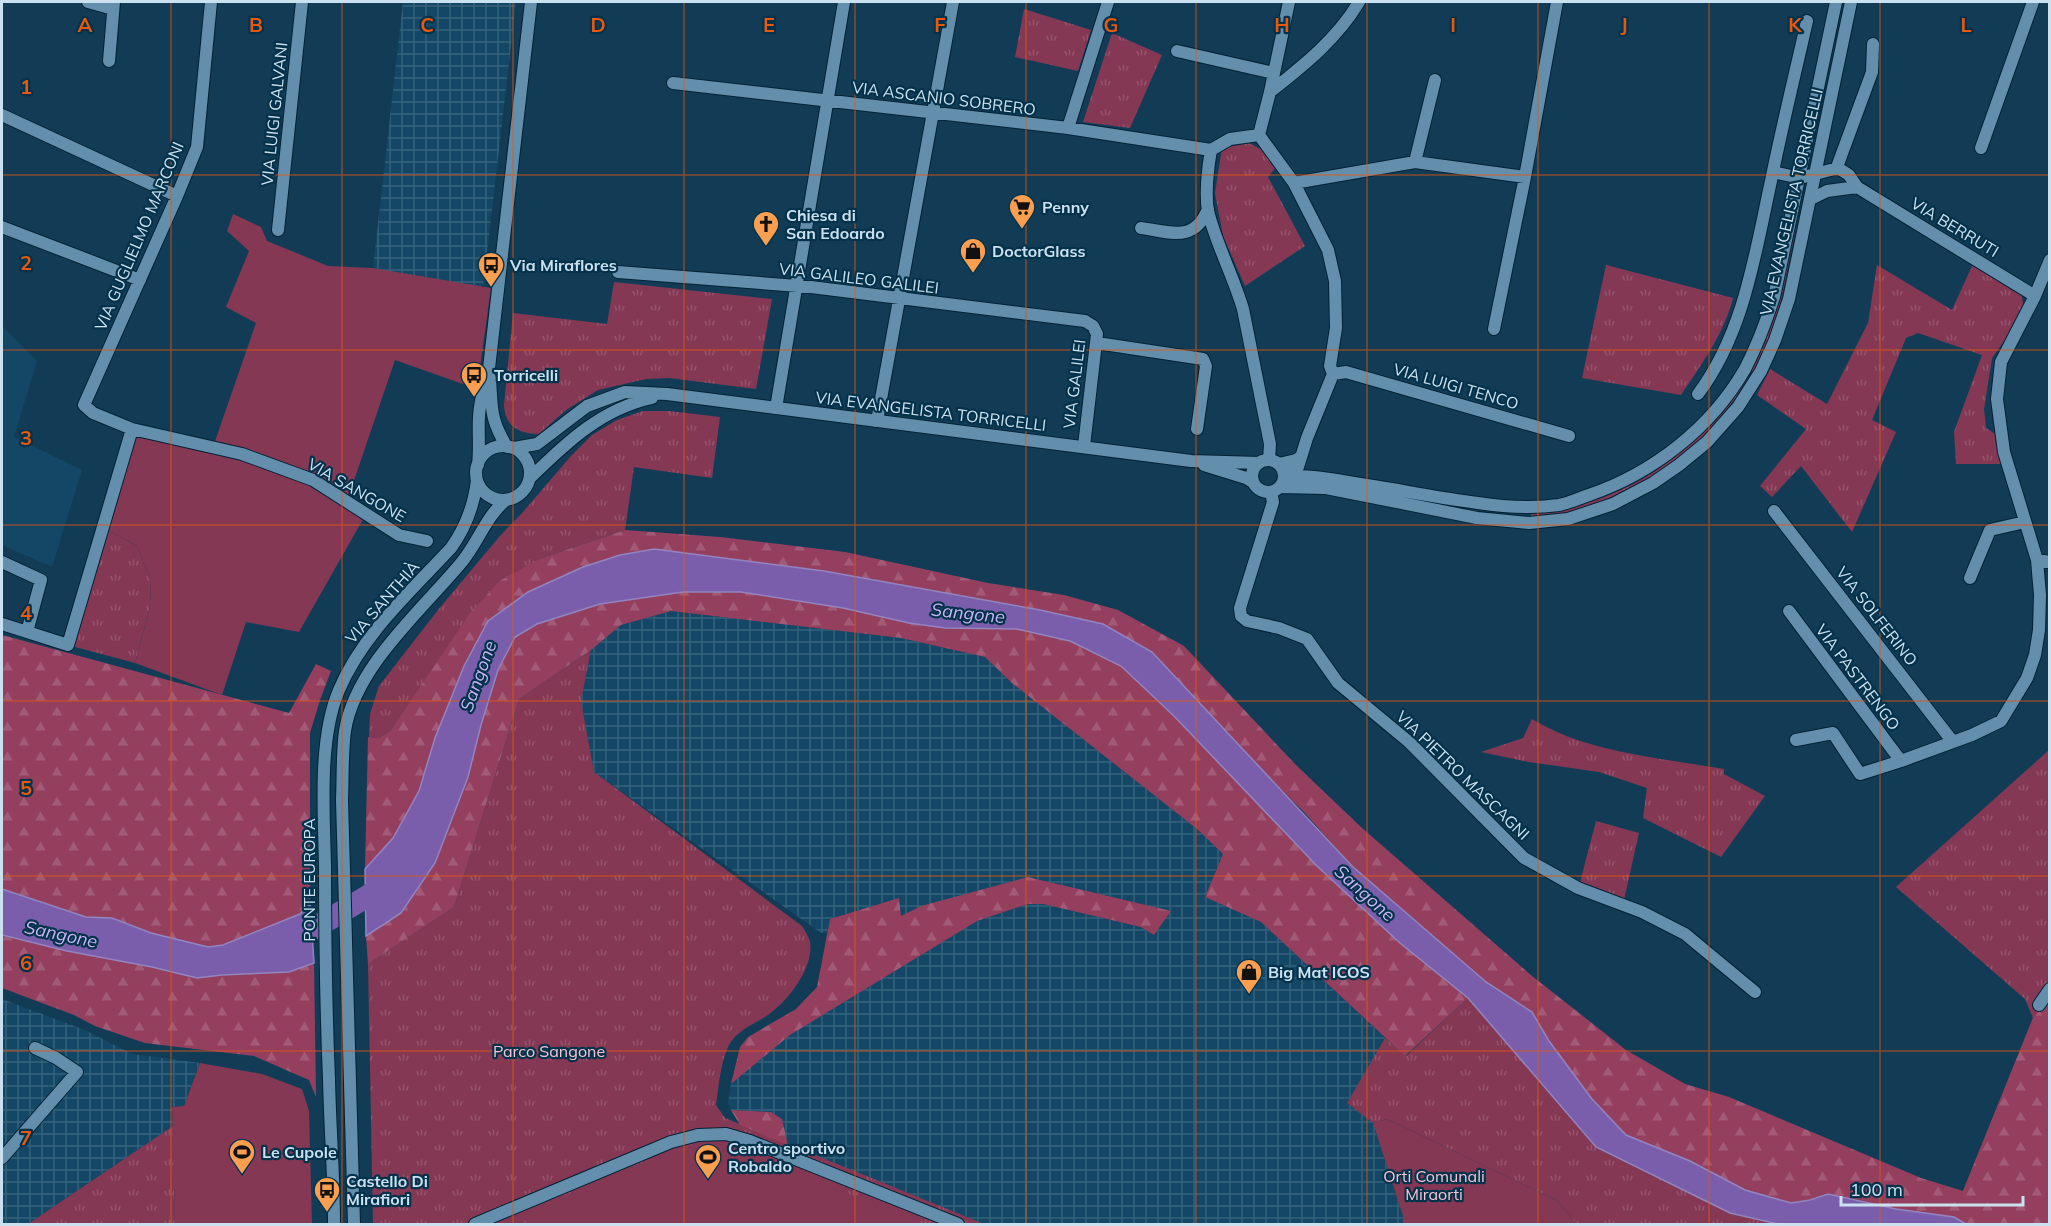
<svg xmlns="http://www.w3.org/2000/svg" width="2051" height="1226" viewBox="0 0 2051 1226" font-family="Mulish,sans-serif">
  <defs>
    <pattern id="industrial-grid" width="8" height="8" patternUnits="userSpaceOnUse" patternTransform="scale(1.5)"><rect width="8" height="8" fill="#134765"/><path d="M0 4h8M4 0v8" fill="none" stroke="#34617b"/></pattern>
    <pattern id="grass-tufts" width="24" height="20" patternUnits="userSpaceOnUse" patternTransform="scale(1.5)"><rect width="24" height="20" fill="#853854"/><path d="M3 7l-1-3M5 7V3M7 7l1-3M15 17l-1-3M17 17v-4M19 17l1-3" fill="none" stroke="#95546d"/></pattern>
    <pattern id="forest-firs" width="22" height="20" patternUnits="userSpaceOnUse" patternTransform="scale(1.5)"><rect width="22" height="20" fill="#953f5f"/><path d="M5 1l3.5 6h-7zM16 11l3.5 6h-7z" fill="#a25a76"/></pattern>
  </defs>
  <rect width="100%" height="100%" fill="#123c56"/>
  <path fill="#134765" d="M2 326 37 361 14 437 82 470 52 567 2 545Z"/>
  <path fill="url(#industrial-grid)" d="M403 2H516L481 305 373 268Z
    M671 611 901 638 985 657 1013 684 1197 829 1223 854 1205 897 1261 922 1385 1038 1348 1103 1373 1123 1403 1216V1224H984L788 1145 782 1119 771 1112 731 1110 728 1103 731 1084 790 1035 977 921 1028 904H1043L1141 927 1154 935 1170 911 1028 877 917 908 901 916 899 898 830 919 827 933H821L594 772 581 701 591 650 621 625Z
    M2 999 85 1030 132 1054 200 1063 184 1106 172 1107 173 1126 28 1224H7L2 1221Z"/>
  <path fill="url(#grass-tufts)" d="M1024 9 1091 30 1078 71 1015 57Z
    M1112 33 1162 55 1130 128 1083 122Z
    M1249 143 1264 151 1277 166 1268 177 1305 246 1245 286 1223 236 1215 193 1222 148Z
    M1793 226 1796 227 1779 311 1769 340 1753 372 1749 370Z
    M1606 265 1733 298C1724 334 1701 365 1681 395L1582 378Z
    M1877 265 1952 310 1972 266 2021 291 2024 309 2014 327 1992 358 1984 409 1986 428 1998 436 2002 464H1956L1954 432 1982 355 1918 333 1906 338 1872 420 1896 432 1852 532 1801 466 1772 497 1760 486 1806 429 1757 395 1770 369 1827 404 1868 323Z
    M614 282 772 299 756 389 669 378 646 379 598 390 566 410 539 434C520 434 505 427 504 405L513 313 607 324Z
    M1746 377 1748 378C1713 438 1654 489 1586 509 1568 514 1550 516 1531 518V514C1605 506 1663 476 1713 421 1725 408 1735 391 1746 377Z
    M643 411H669L720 417 712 478 634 467 625 530 542 558 439 661 391 730 379 738 369 737 370 714 379 686 438 610 499 537 523 512 571 456 592 435 617 420Z
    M102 527 137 546 150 579 151 603 135 663 68 645Z
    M591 650 581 701 594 772 802 926C805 931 809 937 810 942 814 968 788 1001 768 1015 756 1023 743 1028 734 1038 721 1051 719 1087 716 1105L725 1118 984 1224H373L368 964 454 907 519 699Z
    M1532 719C1587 753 1662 758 1724 769V774L1765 796 1721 857 1643 818 1647 788 1599 772 1529 762 1481 752 1523 738Z
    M2049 750V1224H1966L1963 1191 2033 1018 2025 999 1896 887Z
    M1596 821 1639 833 1624 900 1579 886Z
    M1468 998 1596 1147 1730 1213 1778 1224H1576L1558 1201 1387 1119 1373 1123 1347 1103 1385 1038 1406 1056Z
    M173 1126 175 1224H28Z"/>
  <path fill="url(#forest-firs)" d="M625 530 720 537 845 552 988 583 1064 595 1118 610 1184 646 1296 765 1362 828 1532 976 1626 1050 1685 1084 1729 1097 1921 1178 1963 1191 2033 1018 2049 1002V1224H1966L1954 1217 1896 1209 1828 1194 1810 1200 1791 1203 1745 1190 1689 1161 1626 1135 1592 1099 1549 1041 1532 1012 1486 982 1352 866 1303 811 1248 757 1103 624 1040 610 824 571 654 549 620 555 583 567 528 592 488 621 464 666 435 738 419 791 393 838 365 869 368 737 379 738 391 730 471 612 501 580 542 558Z
    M683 592H741L843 608 909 623 945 628 1017 629 1070 641 1121 666 1174 716 1314 863 1400 943 1468 998 1405 1056 1261 922 1205 897 1223 854 1197 829 1013 684 985 657 901 638 671 611 621 625 591 650 519 699 454 907 368 964 366 936 401 913 435 863 468 777 481 725 498 670 515 637 537 624 600 604Z
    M2 635 289 713 316 664 331 671 320 700 310 733V903L300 914 223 945 208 947 151 933 112 918 86 917 2 889Z
    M1028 877 1171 911 1154 935 1141 927 1043 904H1028L977 921 790 1035 731 1084 740 1047 748 1037 796 1009 817 987 830 919 899 898 901 916 921 906Z
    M2 935 67 951 152 967 197 978 222 975 289 972 314 963 316 1097 309 1080 254 1056 145 1043 95 1026 74 1015 2 988Z
    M731 1110 771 1112 782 1119 788 1145 740 1125Z"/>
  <path fill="#853854" d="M233 214 261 227 267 241 328 266 373 268 491 288 477 389 395 360 347 501 366 514 299 632 246 622 222 695 135 663 151 603 150 579 137 546 102 527 132 429 213 447 256 323 226 307 249 251 227 231Z
    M200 1063 262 1074 302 1089 309 1111 312 1224H175L172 1107 184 1106Z
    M1387 1119 1558 1201 1576 1224H1403V1216L1373 1123Z
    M699 1144 726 1145 924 1224H526L530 1210 673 1150Z"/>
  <path fill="#7a5eac" stroke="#9285c0" stroke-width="1.5" d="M654 549 824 571 1040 610 1103 624 1152 652 1352 866 1486 982 1532 1012 1549 1041 1592 1099 1626 1135 1690 1161 1745 1190 1791 1203 1810 1200 1828 1194 1896 1209 1954 1217 1966 1224H1778L1730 1213 1596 1147 1468 998 1400 943 1317 866 1174 716 1121 666 1070 641 1017 629 945 628 909 623 843 608 741 592H683L600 604 537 624 515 637 498 670 481 725 468 777 435 863 401 913 366 936 365 869 393 838 419 791 435 738 464 666 488 621 528 592 583 567 620 555Z
    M2 889 86 917 112 918 151 933 208 947 223 945 300 914 310 903 314 963 289 972 222 975 197 978 152 967 67 951 2 935Z"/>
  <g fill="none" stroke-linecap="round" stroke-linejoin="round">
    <path stroke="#7a5eac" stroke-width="22" d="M284 943 295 940 371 894 386 877"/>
    <g stroke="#022235" stroke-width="14">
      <path id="minor" d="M88 2 113 9
        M211 2 197 147 177 196 84 405 93 413 132 429 242 454 313 480 399 535 427 541
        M1177 51 1274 73
        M109 61 114 2
        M673 83 1068 128 1211 150
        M1270 92C1304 65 1337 39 1359 2
        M2 115 177 196
        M1068 128 1108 2
        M1259 135 1294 183 1328 250 1335 281 1336 328 1330 366 1333 374 1307 438 1298 467 1284 472
        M1981 148 2033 2
        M1211 150C1208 166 1205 194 1208 211 1216 244 1233 275 1243 309L1270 444 1269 460
        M1211 150 1230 139 1259 135 1270 92 1289 2
        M1415 162 1435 80
        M1837 167 1872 72 1873 44
        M1773 172 1800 178 1838 168 1849 175 1857 187 2035 296
        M1294 183 1415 162 1525 177
        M1811 199 1827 191 1857 187
        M2 227 140 280
        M1141 228C1171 232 1194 243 1208 209
        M278 230 302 2
        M618 272 811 287 1085 321 1093 326 1097 334 1084 446
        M1494 329 1525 177 1557 2
        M1097 343 1203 359 1206 366 1197 429
        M1333 374 1346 372 1569 436
        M1698 394C1744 333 1755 254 1771 181 1782 127 1795 74 1807 21
        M776 408 844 2
        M877 421 953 2
        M1279 464 1296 460 1301 457
        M1271 492 1273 502 1240 608 1241 616 1247 621 1279 628 1307 639 1338 683 1409 742 1524 858 1578 888 1642 912 1685 934 1755 992
        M1774 511 1953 742
        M2037 560 2050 562
        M2 562 41 580 27 632
        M1970 578 1990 530 2025 522
        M1789 611 1901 761
        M2 624 68 645 132 429
        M1796 740 1833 733 1860 774 1901 761 1972 735 2001 721 2027 678 2035 655 2039 630 2040 595 2037 560 2004 452 1997 399 2001 362 2035 296 2050 260
        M2039 1005 2050 989
        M2 1158 77 1072 56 1058 35 1048
        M475 1224 671 1142 698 1135 726 1134 750 1141 958 1224"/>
    </g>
    <g stroke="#022235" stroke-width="14">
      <path id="tertiary" d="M490 378C492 409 490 419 507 447
        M476 473a27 27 0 1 1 54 0a27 27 0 1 1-54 0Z
        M514 448 537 444 587 406 625 392 667 394 1191 461 1259 463
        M1252 476a16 16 0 1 1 32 0a16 16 0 1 1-32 0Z
        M478 465C480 448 478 433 479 416 480 399 485 384 489 368L531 2
        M1204 465 1246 478 1254 483
        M1284 477C1310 474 1336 480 1361 484 1400 490 1439 498 1478 503 1505 507 1532 509 1559 505 1569 503 1580 498 1589 495 1653 473 1711 428 1745 369 1757 346 1766 322 1774 297L1836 2
        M530 478C566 443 601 409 652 398
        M1280 487 1326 488 1477 518 1529 523 1568 519 1613 504 1653 483 1679 465 1707 442 1738 407 1761 371 1775 340 1789 299 1851 2
        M334 1224C334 1176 330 1128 329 1079 326 1008 325 937 325 866 324 813 318 739 339 690 362 635 410 592 451 548 466 527 474 506 477 480
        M354 1224 342 800C343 777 342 753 345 731 355 667 421 611 461 563 478 543 486 516 506 500"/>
    </g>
    <use href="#minor" stroke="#648fac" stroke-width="12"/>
    <use href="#tertiary" stroke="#648fac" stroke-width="12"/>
  </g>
  <path fill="none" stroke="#e8590c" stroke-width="1.5" stroke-opacity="0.55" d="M171 2V1224M342 2V1224M513 2V1224M684 2V1224M855 2V1224M1026 2V1224M1196 2V1224M1367 2V1224M1538 2V1224M1709 2V1224M1880 2V1224M2 175H2050M2 350H2050M2 525H2050M2 701H2050M2 876H2050M2 1051H2050"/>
  <defs>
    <g id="supermarket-pin" transform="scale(1.35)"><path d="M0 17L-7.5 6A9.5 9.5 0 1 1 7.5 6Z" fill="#fa9f4f" stroke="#04324b"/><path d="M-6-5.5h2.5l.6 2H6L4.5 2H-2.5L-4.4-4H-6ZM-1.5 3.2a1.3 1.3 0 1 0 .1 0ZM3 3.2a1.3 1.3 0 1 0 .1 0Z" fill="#111"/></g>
    <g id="church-pin" transform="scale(1.35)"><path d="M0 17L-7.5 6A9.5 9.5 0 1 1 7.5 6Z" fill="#fa9f4f" stroke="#04324b"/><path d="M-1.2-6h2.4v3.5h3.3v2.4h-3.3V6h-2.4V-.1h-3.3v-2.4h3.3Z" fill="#111"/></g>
    <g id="shop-pin" transform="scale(1.35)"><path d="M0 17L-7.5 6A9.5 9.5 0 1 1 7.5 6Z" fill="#fa9f4f" stroke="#04324b"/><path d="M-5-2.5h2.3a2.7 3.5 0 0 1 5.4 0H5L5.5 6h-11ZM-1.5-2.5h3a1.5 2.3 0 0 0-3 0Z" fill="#111"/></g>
    <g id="bus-pin" transform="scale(1.35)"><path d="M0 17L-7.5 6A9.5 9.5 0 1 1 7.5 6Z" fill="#fa9f4f" stroke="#04324b"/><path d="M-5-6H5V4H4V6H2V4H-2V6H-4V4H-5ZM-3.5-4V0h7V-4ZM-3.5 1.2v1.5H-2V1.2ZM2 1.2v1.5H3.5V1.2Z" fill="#111"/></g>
    <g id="stadium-pin" transform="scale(1.35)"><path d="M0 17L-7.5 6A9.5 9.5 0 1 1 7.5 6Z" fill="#fa9f4f" stroke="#04324b"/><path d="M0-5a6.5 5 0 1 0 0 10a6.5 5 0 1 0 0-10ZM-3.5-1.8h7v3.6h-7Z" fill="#111"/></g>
  </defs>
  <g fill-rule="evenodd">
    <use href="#supermarket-pin" x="1022" y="207"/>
    <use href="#church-pin" x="766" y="224"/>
    <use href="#shop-pin" x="973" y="251"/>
    <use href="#bus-pin" x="491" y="265"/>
    <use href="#bus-pin" x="474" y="375"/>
    <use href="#shop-pin" x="1249" y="972"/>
    <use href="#stadium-pin" x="242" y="1152"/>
    <use href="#stadium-pin" x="708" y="1157"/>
    <use href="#bus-pin" x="327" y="1190"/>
  </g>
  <g text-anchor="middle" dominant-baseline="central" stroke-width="4.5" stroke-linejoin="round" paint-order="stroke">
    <g font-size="16" fill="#cbe1f0" stroke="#04324b">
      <text transform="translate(944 98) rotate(7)">VIA ASCANIO SOBRERO</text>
      <text transform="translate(274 114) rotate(-84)">VIA LUIGI GALVANI</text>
      <text transform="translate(1791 202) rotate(-77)">VIA EVANGELISTA TORRICELLI</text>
      <text transform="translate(1955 227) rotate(31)">VIA BERRUTI</text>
      <text transform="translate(139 236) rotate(-67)">VIA GUGLIELMO MARCONI</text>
      <text transform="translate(859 278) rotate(7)">VIA GALILEO GALILEI</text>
      <text transform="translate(1074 384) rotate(-83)">VIA GALILEI</text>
      <text transform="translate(1456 386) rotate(16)">VIA LUIGI TENCO</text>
      <text transform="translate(931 411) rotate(7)">VIA EVANGELISTA TORRICELLI</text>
      <text transform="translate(357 490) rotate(30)">VIA SANGONE</text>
      <text transform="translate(382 602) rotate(-49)">VIA SANTHIÀ</text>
      <text transform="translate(1877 616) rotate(52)">VIA SOLFERINO</text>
      <text transform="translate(1858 677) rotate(53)">VIA PASTRENGO</text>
      <text transform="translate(1463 775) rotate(44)">VIA PIETRO MASCAGNI</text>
      <text transform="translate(309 880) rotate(-90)">PONTE EUROPA</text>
    </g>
    <g font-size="16" font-weight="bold" fill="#cbe1f0" stroke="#04324b" text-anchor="start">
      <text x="1042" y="207">Penny</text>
      <text x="786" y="215">Chiesa di<tspan x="786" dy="18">San Edoardo</tspan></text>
      <text x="992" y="251">DoctorGlass</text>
      <text x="510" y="265">Via Miraflores</text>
      <text x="494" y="375">Torricelli</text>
      <text x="1268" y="972">Big Mat ICOS</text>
      <text x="728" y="1148">Centro sportivo<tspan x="728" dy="18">Robaldo</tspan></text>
      <text x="262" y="1152">Le Cupole</text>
      <text x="346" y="1181">Castello Di<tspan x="346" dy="18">Mirafiori</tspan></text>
    </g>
    <g font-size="16" fill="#f7c4d3" stroke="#04324b">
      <text x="549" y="1051">Parco Sangone</text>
      <text x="1434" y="1176">Orti Comunali<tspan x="1434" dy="18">Miraorti</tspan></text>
    </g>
    <g font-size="18" font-style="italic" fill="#c9b4f4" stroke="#04324b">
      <text transform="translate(968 613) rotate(6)">Sangone</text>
      <text transform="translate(478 676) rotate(-70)">Sangone</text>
      <text transform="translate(1365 893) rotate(42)">Sangone</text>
      <text transform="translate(61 934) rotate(12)">Sangone</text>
    </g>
  </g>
  <g font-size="20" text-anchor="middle" font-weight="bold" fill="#e8590c" stroke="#04324b" stroke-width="4.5" stroke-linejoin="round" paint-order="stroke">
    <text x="85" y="32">A</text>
    <text x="256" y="32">B</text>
    <text x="427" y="32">C</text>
    <text x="598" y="32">D</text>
    <text x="769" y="32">E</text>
    <text x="940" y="32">F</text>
    <text x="1111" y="32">G</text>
    <text x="1282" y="32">H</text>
    <text x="1453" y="32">I</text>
    <text x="1624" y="32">J</text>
    <text x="1795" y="32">K</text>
    <text x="1966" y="32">L</text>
    <text x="26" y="94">1</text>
    <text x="26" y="270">2</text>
    <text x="26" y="445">3</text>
    <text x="26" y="620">4</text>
    <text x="26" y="795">5</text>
    <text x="26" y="970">6</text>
    <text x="26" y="1145">7</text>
  </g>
  <rect width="2051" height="1226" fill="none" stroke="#cbe1f0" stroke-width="6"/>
  <path d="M1841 1196v9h182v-9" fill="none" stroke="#cbe1f0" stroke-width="3"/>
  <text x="1850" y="1196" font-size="18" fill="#cbe1f0" stroke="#04324b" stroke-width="4.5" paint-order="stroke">100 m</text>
</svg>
